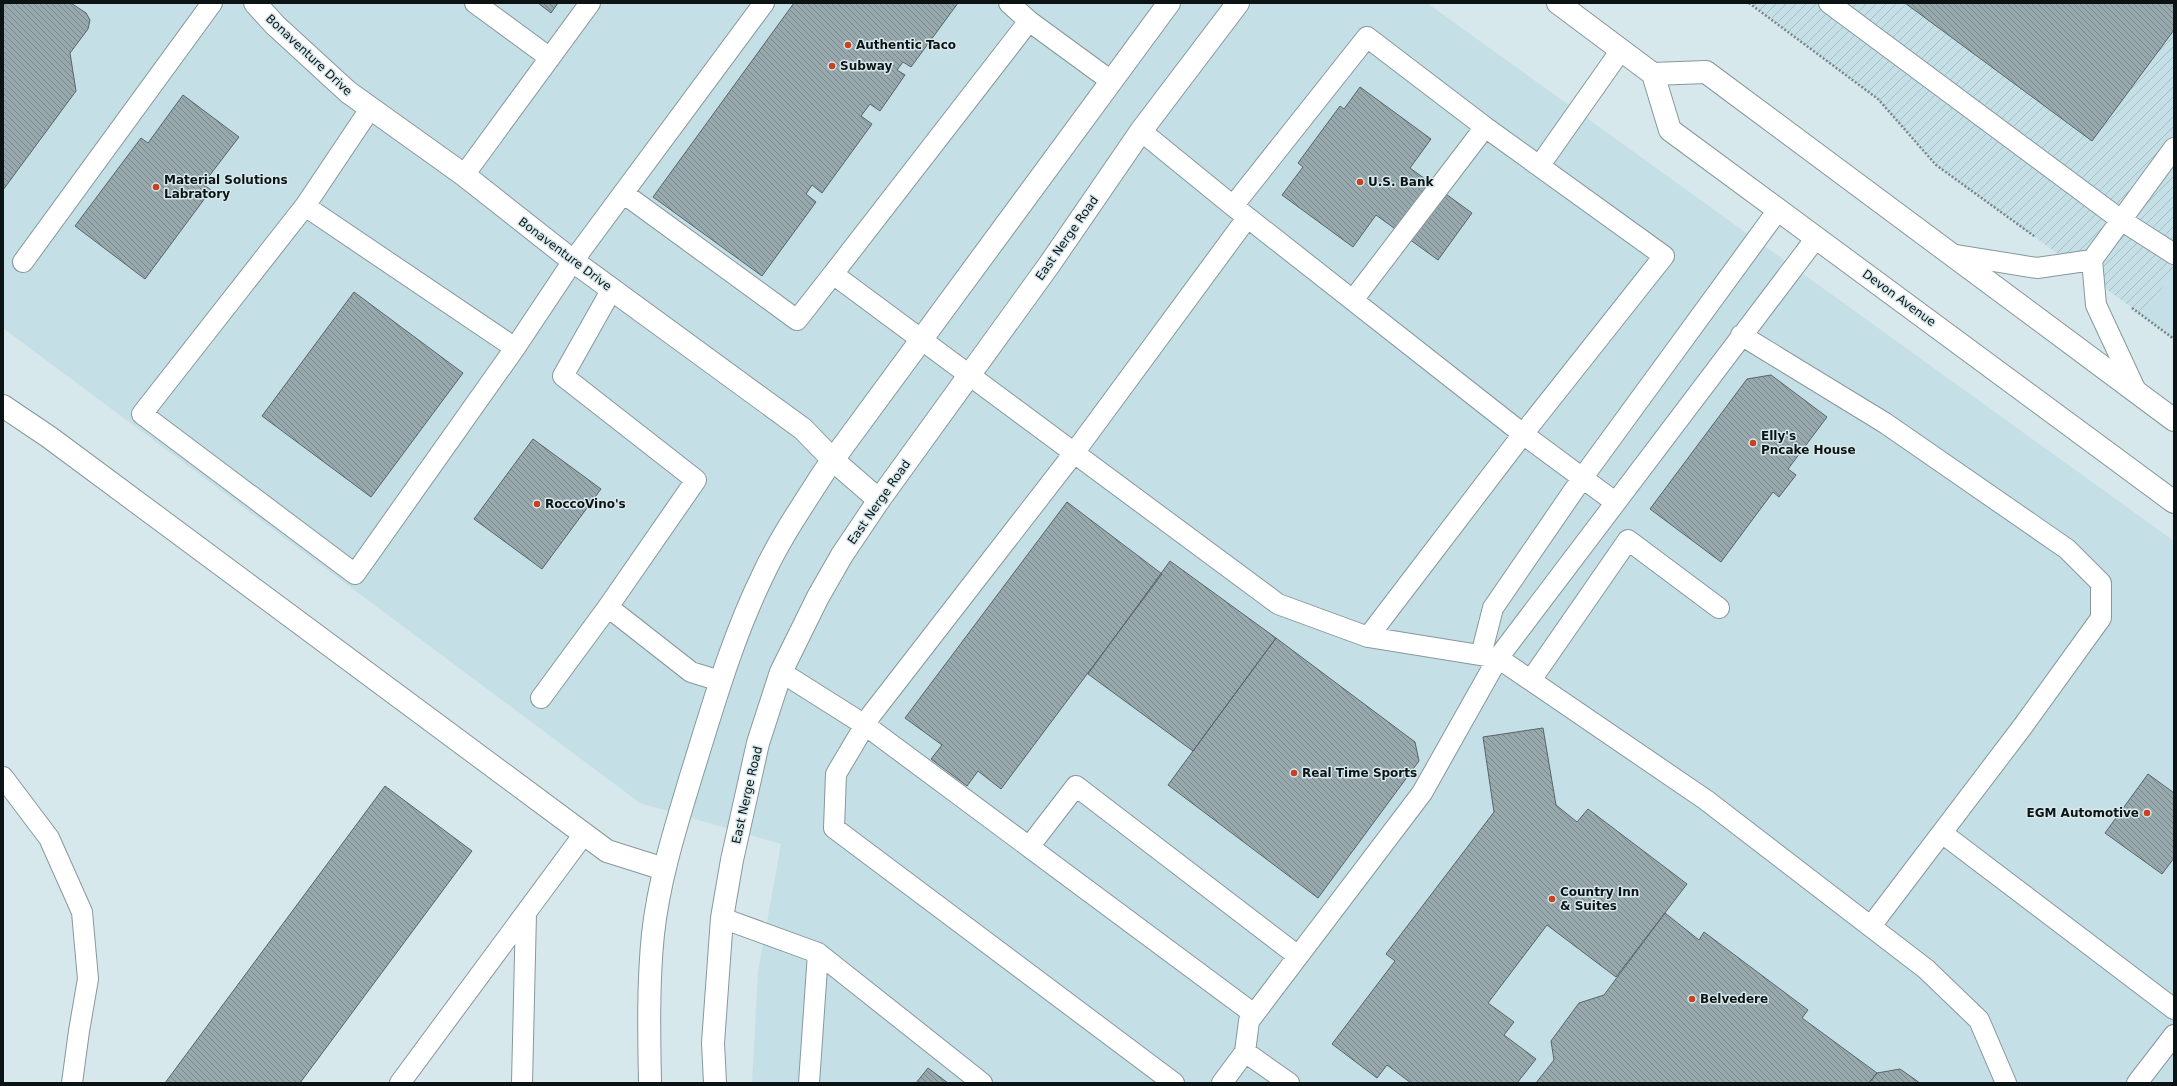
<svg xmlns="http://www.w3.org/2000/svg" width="2177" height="1086" viewBox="0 0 2177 1086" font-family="'DejaVu Sans',sans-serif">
  <defs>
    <pattern id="industrial-furrows" width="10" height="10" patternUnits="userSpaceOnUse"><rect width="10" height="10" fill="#c4dfe6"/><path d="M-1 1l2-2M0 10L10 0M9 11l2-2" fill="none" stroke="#a7bec4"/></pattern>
    <pattern id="building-back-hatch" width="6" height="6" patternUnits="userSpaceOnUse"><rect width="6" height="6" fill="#98a9ad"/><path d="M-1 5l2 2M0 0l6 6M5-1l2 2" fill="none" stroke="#7a888c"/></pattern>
  </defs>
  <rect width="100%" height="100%" fill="#d6e8ec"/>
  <path fill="#c4dfe6" d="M3 3H1427L2174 541V1083H752L758 972 781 844 640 803 3 328Z
    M2174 272V339L2142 315Z"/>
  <path fill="url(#industrial-furrows)" d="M1750 3H2174V272L2142 315 1936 165 1878 99Z"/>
  <path fill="url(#building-back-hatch)" stroke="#56666a" d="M3 3H71L86 13 90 20 88 29 70 53 76 91 3 190Z
    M538 3H558L551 13Z
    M794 3H958L911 67 903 62 897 70 905 75 880 111 870 104 861 116 872 124 822 193 812 185 806 194 816 202 762 276 653 197Z
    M1905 3H2174V30L2092 141Z
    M1360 87 1431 139 1410 168 1472 213 1438 260 1376 215 1353 247 1282 195 1303 167 1298 163 1340 106 1344 109Z
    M183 95 239 137 203 184 211 190 145 279 75 226 141 138 148 143Z
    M354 292 463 373 371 497 262 416Z
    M1771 375 1827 417 1788 469 1796 475 1779 497 1773 492 1721 562 1650 509 1747 379Z
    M533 439 601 489 542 569 474 519Z
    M1067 502 1162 574 1001 789 978 771 967 786 931 759 942 745 905 718Z
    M1170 561 1276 638 1193 751 1088 674Z
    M1276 638 1415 742 1419 761 1318 898 1168 785Z
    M1543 728 1556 805 1577 822 1588 809 1687 884 1616 977 1547 925 1488 1003 1514 1022 1504 1035 1536 1059 1517 1083H1411L1387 1065 1377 1078 1332 1044 1395 961 1386 954 1494 812 1483 737Z
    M2148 774 2174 793V858L2162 874 2105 833Z
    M385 786 472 851 300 1083H165Z
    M1665 913 1699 940 1704 932 1808 1010 1802 1018 1877 1073 1869 1083H1536L1554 1060 1551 1041 1579 1003 1604 995Z
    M928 1068 948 1083H916Z
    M1900 1069 1920 1083H1869L1877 1073Z"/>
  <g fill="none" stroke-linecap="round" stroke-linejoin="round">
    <g stroke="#87989c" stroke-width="22">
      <path id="lane" d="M475 3 550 58
        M1009 3 1029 21 1111 81
        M1829 3 2121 220 2174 254
        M1029 21 833 274 1278 604 1368 637 1498 658 1706 800 1926 969 1979 1020 2006 1083
        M370 109 305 206 515 348 573 261 764 3
        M1141 131 1233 206 1523 434 1615 502
        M1540 165 1621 50
        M464 175 590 3
        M623 193 797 320 833 274
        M305 206 142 414 355 574 515 348
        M1233 206 1367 37 1485 127 1664 256 1523 434 1368 637
        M1950 254 2037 268 2092 260 2174 148
        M2092 260 2096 305 2137 393
        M23 262 212 3
        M612 289 563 376 696 480 608 607 691 672 720 681
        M1353 300 1485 127
        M1741 335 1885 423 2067 549 2101 583V618L2023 726 1871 926
        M1481 655 1493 608 1583 477 1778 210
        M781 672 865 725 1254 1014
        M1531 680 1628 540 1719 608
        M541 698 608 607
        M3 777 49 838 82 912 88 979 79 1031 72 1083
        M1942 833 2174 1009
        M1029 847 1076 786 1298 956
        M722 918 818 953 809 1083
        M818 953 982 1083
        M400 1083 584 834
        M522 1083 526 913
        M1174 1083 834 828 836 774 871 715 1074 453 1247 218
        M1222 1083 1245 1052
        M1289 1083 1245 1052 1249 1021 1422 793 1498 658 1816 238
        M2137 1083 2174 1035"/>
    </g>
    <g stroke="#87989c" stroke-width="24">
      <path id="street" d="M255 3 275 25 348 92 464 175 573 261 803 429 834 461 879 500
        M3 406 49 437 607 851 664 869"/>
    </g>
    <g stroke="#87989c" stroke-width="24">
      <path id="secondary" d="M1558 3 1653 74 1670 130 2174 502
        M1653 74 1706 72 2174 420
        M650 1083C649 1034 648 983 653 934 659 879 676 826 692 773 713 706 732 638 763 575 780 538 803 505 824 472L1169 3
        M715 1083 713 1043 722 918 732 860 758 743 781 672 818 597 842 555 879 500 1049 265 1141 131 1238 3"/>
    </g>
    <path stroke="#798689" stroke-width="2.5" stroke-dasharray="2 2" stroke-linecap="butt" d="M1749 3 1878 99 1936 165 2034 236
      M2132 308 2174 339"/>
    <use href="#lane" stroke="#fff" stroke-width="20"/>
    <use href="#street" stroke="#fff" stroke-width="22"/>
    <use href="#secondary" stroke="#fff" stroke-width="22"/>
  </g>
  <g fill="#ca4020" stroke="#d6e8ec" stroke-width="1.5">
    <circle cx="848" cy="45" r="4"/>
    <circle cx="832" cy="66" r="4"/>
    <circle cx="1360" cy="182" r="4"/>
    <circle cx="156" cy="187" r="4"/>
    <circle cx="1753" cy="443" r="4"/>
    <circle cx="537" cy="504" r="4"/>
    <circle cx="1294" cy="773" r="4"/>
    <circle cx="2147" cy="813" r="4"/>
    <circle cx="1552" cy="899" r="4"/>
    <circle cx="1692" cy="999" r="4"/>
  </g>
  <g text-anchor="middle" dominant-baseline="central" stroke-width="3" stroke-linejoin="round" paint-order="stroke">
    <g font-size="12" font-weight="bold" fill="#0c1314" stroke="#d6e8ec" text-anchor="start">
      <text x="856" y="45">Authentic Taco</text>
      <text x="840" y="66">Subway</text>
      <text x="164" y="180">Material Solutions<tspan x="164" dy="14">Labratory</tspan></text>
      <text x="1368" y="182">U.S. Bank</text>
      <text x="1761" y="436">Elly's<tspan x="1761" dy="14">Pncake House</tspan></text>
      <text x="545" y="504">RoccoVino's</text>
      <text x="1302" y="773">Real Time Sports</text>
      <text x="2139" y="813" text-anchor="end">EGM Automotive</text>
      <text x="1560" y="892">Country Inn<tspan x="1560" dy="14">&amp; Suites</tspan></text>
      <text x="1700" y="999">Belvedere</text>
    </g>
    <g font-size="12" fill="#0c1314" stroke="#d6e8ec">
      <text transform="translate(309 55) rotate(43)">Bonaventure Drive</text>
      <text transform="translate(1067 238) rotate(-55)">East Nerge Road</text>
      <text transform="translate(565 254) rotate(37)">Bonaventure Drive</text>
      <text transform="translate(1899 298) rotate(36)">Devon Avenue</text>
      <text transform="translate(879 502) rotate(-55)">East Nerge Road</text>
      <text transform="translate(747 795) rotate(-77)">East Nerge Road</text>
    </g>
  </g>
  <rect width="2177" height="1086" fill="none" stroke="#0c1314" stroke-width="8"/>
</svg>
